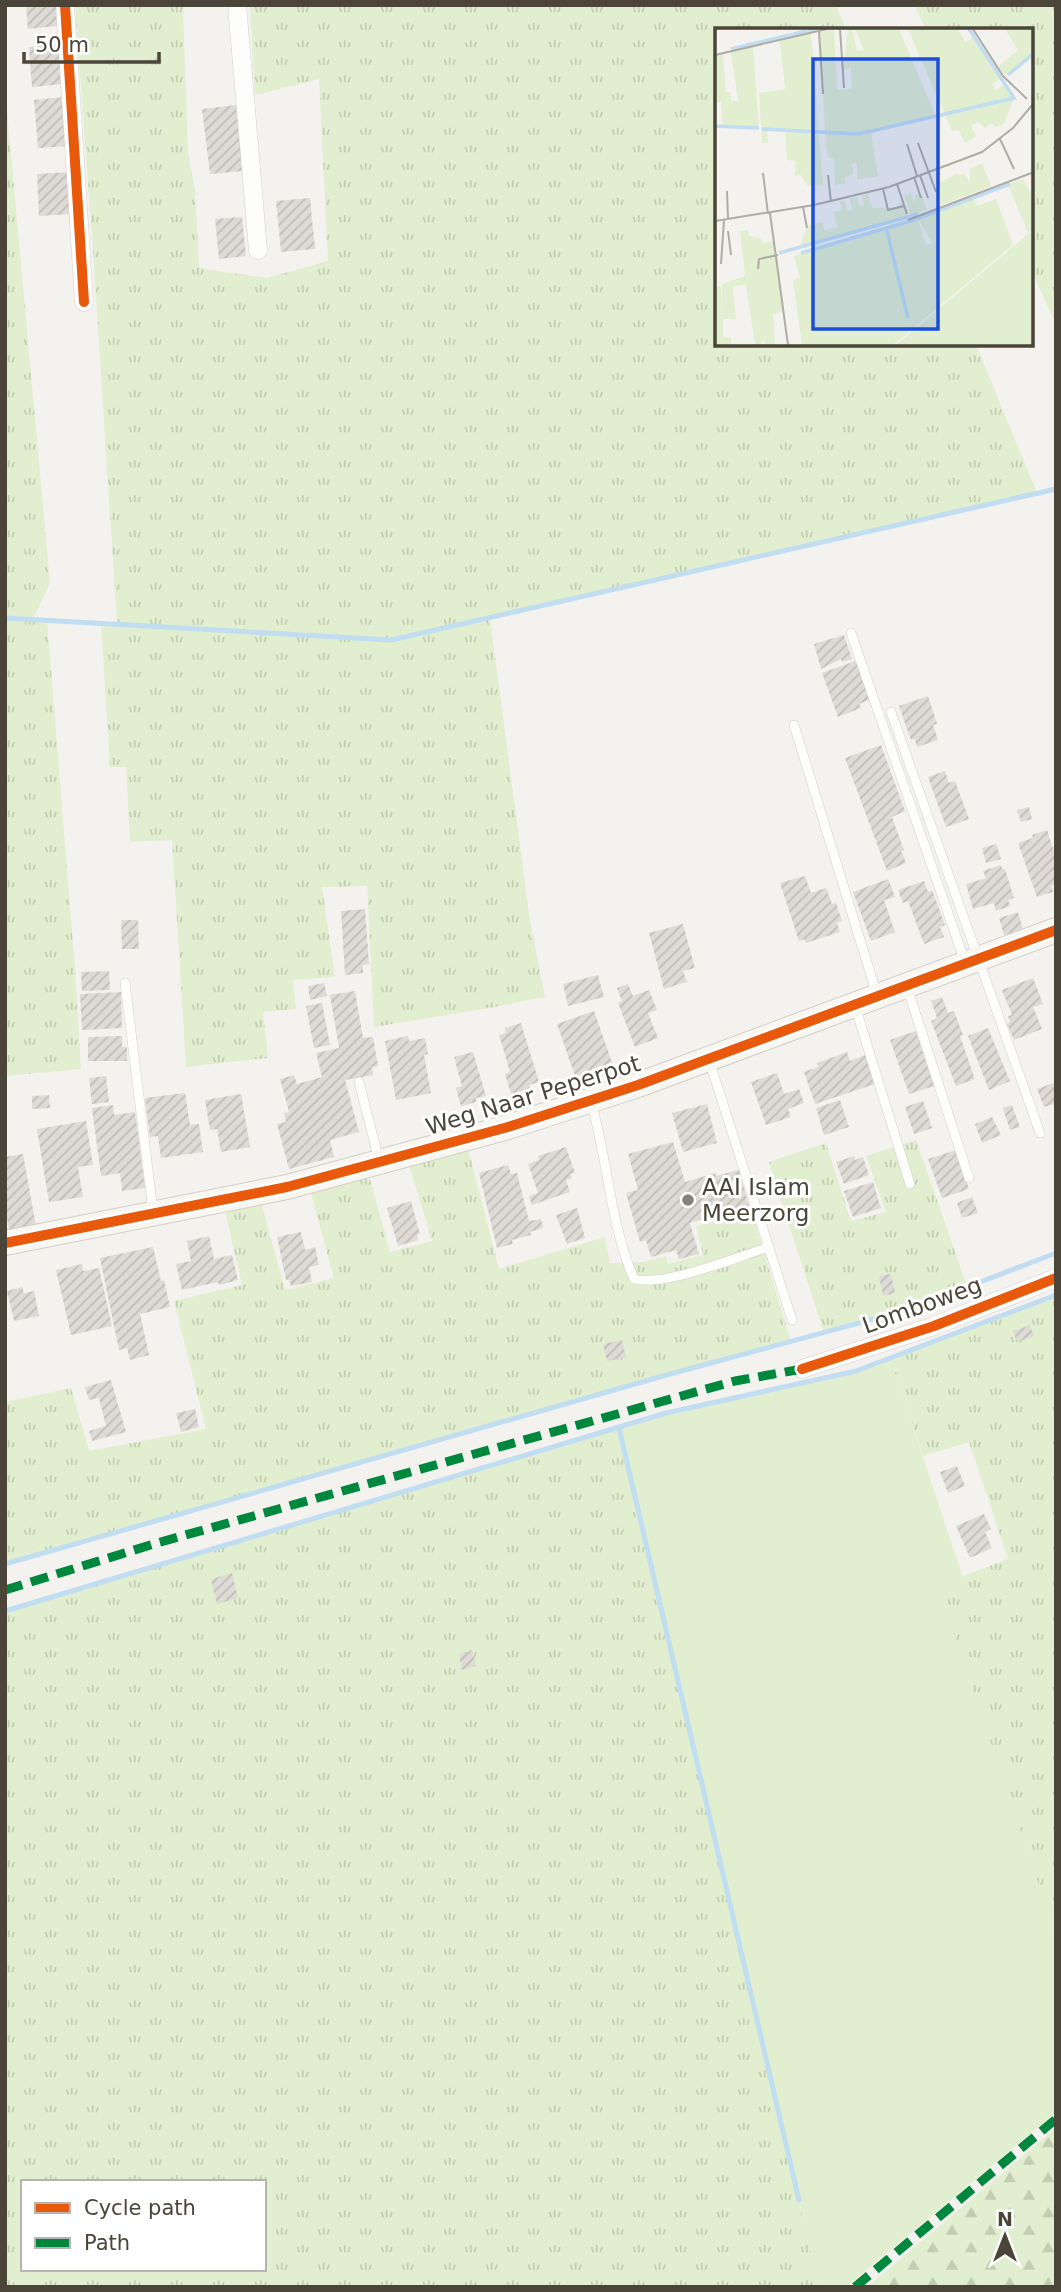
<svg xmlns="http://www.w3.org/2000/svg" width="1061" height="2292" viewBox="0 0 1061 2292" font-family="'DejaVu Sans',sans-serif">
  <defs>
    <pattern id="grass-tufts" width="24" height="20" patternUnits="userSpaceOnUse" patternTransform="scale(1.75)"><rect width="24" height="20" fill="#e1eecf"/><path d="M3 7l-1-3M5 7V3M7 7l1-3M15 17l-1-3M17 17v-4M19 17l1-3" fill="none" stroke="#c3cdb2"/></pattern>
    <pattern id="forest-firs" width="22" height="20" patternUnits="userSpaceOnUse" patternTransform="scale(1.75)"><rect width="22" height="20" fill="#e1eecf"/><path d="M5 1l3.5 6h-7zM16 11l3.5 6h-7z" fill="#c3cdb2"/></pattern>
    <pattern id="building-hatch" width="6" height="6" patternUnits="userSpaceOnUse" patternTransform="scale(1.75)"><rect width="6" height="6" fill="#dedbd6"/><path d="M-1 1l2-2M0 6l6-6M5 7l2-2" fill="none" stroke="#c0bdb8"/></pattern>
  </defs>
  <rect width="100%" height="100%" fill="#f4f2ee"/>
  <path fill="url(#grass-tufts)" fill-rule="evenodd" d="M75 5H183L188 152 195 190 199 268 267 278 328 261 319 79 255 95 250 5H836L846 30H716V345H976L1037 493 490 618 530 921 545 997 484 1009 374 1027 367 886 322 887 335 977 293 980 296 1009 263 1012 268 1058 186 1067 172 840 130 842 126 767H110L101 623 117 624 94 266Z
    M915 5H1056V325L1031 269V30H926Z
    M5 88 50 583 33 619 47 620 75 969 81 1069 5 1076Z
    M916 1140 967 1286 907 1310 824 1333 769 1162 826 1143 851 1221 886 1212 866 1156Z
    M468 1148 499 1269 605 1237 610 1263 643 1262 666 1256 668 1264 703 1255 696 1226 752 1212 791 1342 663 1376 5 1564V1402L71 1388 89 1451 206 1429 174 1301 242 1285 225 1211 261 1202 285 1290 334 1278 310 1190 369 1175 390 1252 432 1241 409 1164Z
    M1056 1295V1936L942 1598 966 1587 963 1576 1008 1559 969 1442 923 1456 890 1358Z
    M619 1428 819 2287H5V1611ZM23 2182H264V2269H23Z"/>
  <path fill="url(#forest-firs)" d="M1056 2128V2287H867Z"/>
  <path fill="#e1eecf" d="M890 1358 966 1587 942 1598 1056 1936V2112L846 2287H819L619 1428C708 1400 803 1390 890 1358Z"/>
  <g fill="none" stroke-linecap="round" stroke-linejoin="round">
    <path stroke="#c0ddf1" stroke-width="5" d="M5 618 391 640 1056 489
      M619 1428 799 2200
      M5 1564 663 1376 907 1310 1056 1253
      M5 1611 666 1413 856 1371 1056 1295"/>
  </g>
  <path fill="url(#building-hatch)" d="M26 5H56L57 26 28 29Z
    M60 44 63 84 32 87 29 47Z
    M64 97 69 146 38 148 34 100Z
    M236 105 243 171 210 174 202 109Z
    M70 172 72 214 39 216 37 174Z
    M310 198 315 249 281 252 276 201Z
    M242 217 246 256 219 259 215 219Z
    M844 635 852 659 842 662 841 659 821 669 814 644Z
    M858 660 872 699 859 704 861 708 838 717 822 673Z
    M928 696 937 724 933 725 938 740 917 747 915 739 911 740 899 706Z
    M881 745 905 811 892 817 904 850 901 851 906 863 887 871 845 758Z
    M945 771 949 783 955 781 969 819 946 827 928 777Z
    M1029 807 1032 819 1021 822 1017 810Z
    M1047 830 1056 857V884L1051 886 1053 892 1037 897 1018 843 1033 838 1032 835Z
    M996 844 1001 859 986 863 982 848Z
    M1001 865 1002 869H1005L1014 898 1008 900 1010 906 996 911 994 903 973 909 966 884 986 878 983 871Z
    M805 876 811 893 826 888 832 904 836 903 842 921 837 923 840 932 806 943 804 939 799 941 780 883Z
    M888 879 895 897 884 900 895 932 871 941 853 892Z
    M924 881 928 892 932 890 945 925 940 927 944 937 924 944 908 901 903 903 898 890Z
    M365 909 369 964 363 965V973L345 975 341 911Z
    M1018 912 1023 930 1004 935 999 918Z
    M121 920H138L139 949H122Z
    M683 924 695 968 683 971 687 982 664 989 649 933Z
    M109 971 110 990 82 991 81 972Z
    M598 975 604 997 568 1006 563 984Z
    M1033 978 1043 1004 1033 1007 1042 1029 1014 1040 1007 1024 1010 1022 1008 1016 1012 1015 1002 990Z
    M324 983 327 996 310 1000 308 986Z
    M628 984 633 996 649 990 657 1010 648 1013 658 1038 635 1047 618 1003 622 1001 617 988Z
    M355 991 363 1038 373 1037 378 1066 372 1067 373 1075 345 1080 359 1132 330 1140 334 1157 289 1169 277 1124 286 1122 284 1113 289 1112 280 1079 294 1075 297 1084 322 1077 316 1053 339 1048 330 995Z
    M121 992 122 1028 82 1030 80 994Z
    M942 997 948 1013 954 1011 963 1035 960 1036 975 1079 956 1086 931 1021 937 1018 931 1001Z
    M322 1003 330 1045 314 1048 306 1006Z
    M594 1011 615 1071 598 1077 597 1072 576 1079 557 1024Z
    M521 1023 539 1082 529 1085 530 1089 511 1094 505 1074 510 1072 499 1035 506 1033 505 1028Z
    M988 1028 1010 1081 989 1090 968 1036Z
    M916 1031 934 1086 909 1094 890 1040Z
    M122 1036V1047H127V1061H88V1037Z
    M408 1036 409 1041 425 1038 428 1054 424 1055 431 1093 396 1100 385 1041Z
    M473 1052 486 1096 476 1098V1102L461 1106 456 1088 462 1086 454 1057Z
    M847 1052 850 1061 865 1055 875 1084 815 1104 804 1072 818 1067 817 1063Z
    M777 1073 784 1094 799 1089 804 1103 788 1109 791 1117 766 1125 751 1082Z
    M106 1076 109 1102 92 1104 89 1078Z
    M1056 1082V1103L1044 1107 1037 1089Z
    M185 1093 190 1125 199 1124 203 1152 161 1158 158 1136 150 1137 145 1098Z
    M241 1094 250 1147 221 1152 217 1129 210 1130 205 1100Z
    M49 1095 50 1108 32 1109V1096Z
    M840 1100 849 1127 824 1135 816 1108Z
    M923 1101 932 1128 914 1134 905 1107Z
    M707 1104 717 1143 683 1152 672 1113Z
    M113 1105 114 1115 135 1112 145 1188 122 1191 120 1173 101 1176 92 1108Z
    M1012 1105 1020 1127 1010 1130 1003 1108Z
    M992 1117 1001 1135 982 1143 975 1124Z
    M86 1121 93 1165 78 1167 83 1197 49 1202 37 1129Z
    M673 1142 685 1182 715 1173 716 1176 739 1170 749 1206 690 1223 699 1254 679 1259 676 1250 651 1257 646 1240 640 1242 626 1193 638 1190 628 1154Z
    M566 1147 575 1173 570 1174 572 1178 566 1180 570 1192 532 1205 529 1196 538 1193 528 1164 539 1160 538 1156Z
    M956 1150 969 1189 942 1198 928 1159Z
    M23 1154 36 1226 9 1230 5 1206V1157Z
    M854 1156 855 1160 863 1157 869 1175 844 1184 836 1162Z
    M508 1165 511 1174 517 1173 529 1221 541 1219 543 1228 530 1232 531 1235 512 1240 513 1244 497 1248 479 1173Z
    M873 1182 881 1208 853 1217 844 1191Z
    M972 1197 978 1213 962 1218 957 1203Z
    M411 1201 420 1234 417 1235 418 1240 398 1246 387 1208Z
    M577 1208 585 1238 567 1244 556 1215Z
    M301 1232 305 1250 315 1247 319 1265 309 1267 312 1282 291 1286 289 1280H286L277 1237Z
    M209 1236 214 1259 232 1255 238 1280 219 1285 218 1282 182 1290 176 1264 191 1261 187 1241Z
    M153 1247 161 1281 164 1280 170 1307 140 1314 149 1355 130 1360 127 1348 119 1350 100 1258Z
    M82 1264 83 1271 99 1268 112 1326 71 1335 56 1270Z
    M891 1274 895 1293 883 1296 879 1276Z
    M22 1287 24 1293 34 1291 39 1316 14 1321 7 1291Z
    M1030 1325 1034 1336 1017 1342 1013 1331Z
    M622 1340 626 1357 607 1361 603 1344Z
    M111 1380 126 1432 92 1441 89 1431 106 1426 99 1398 89 1400 85 1387Z
    M195 1409 199 1427 181 1432 176 1413Z
    M957 1466 965 1486 948 1493 940 1472Z
    M984 1514 991 1529 985 1532 992 1548 970 1558 956 1526Z
    M232 1573 238 1598 217 1604 211 1579Z
    M472 1651 476 1666 462 1670 459 1654Z"/>
  <g fill="none" stroke-linecap="round" stroke-linejoin="round">
    <g stroke="#d2d0cb" stroke-width="10">
      <path id="lane" d="M851 633 965 962
        M891 712 1040 1133
        M794 725 877 995
        M125 983 153 1211
        M907 987 969 1178
        M855 1006 910 1184
        M709 1060 792 1320
        M359 1082 379 1160
        M591 1102C608 1160 610 1224 634 1279 664 1287 737 1257 769 1247"/>
    </g>
    <g stroke="#d2d0cb" stroke-width="19">
      <path id="street" d="M65 5 84 302
        M237 5 258 250
        M802 1369 934 1326 1056 1278"/>
    </g>
    <g stroke="#d3cfc5" stroke-width="26">
      <path id="secondary" d="M5 1243 287 1187 508 1127 638 1085 1056 930"/>
    </g>
    <use href="#lane" stroke="#fdfdfc" stroke-width="9"/>
    <use href="#street" stroke="#fdfdfc" stroke-width="18"/>
    <use href="#secondary" stroke="#f7f6f1" stroke-width="24"/>
    <path stroke="#00873e" stroke-width="9" stroke-dasharray="18 9" stroke-linecap="butt" d="M5 1590 157 1543 735 1381 802 1369
      M855 2287 1056 2119"/>
    <g stroke="#fff" stroke-width="15">
      <path id="cycleway" d="M65 5 84 302
        M5 1243 287 1187 508 1127 638 1085 1056 930
        M802 1369 934 1326 1056 1278"/>
    </g>
    <use href="#cycleway" stroke="#e8590c" stroke-width="10"/>
  </g>
  <circle fill="#868178" stroke="#fff" stroke-width="2.5" cx="688" cy="1200" r="7"/>
  <g text-anchor="middle" dominant-baseline="central" stroke-width="6" stroke-linejoin="round" paint-order="stroke">
    <g font-size="23" fill="#4b4439" stroke="#fff">
      <text transform="translate(533 1095) rotate(-17)">Weg Naar Peperpot</text>
      <text transform="translate(922 1305) rotate(-20)">Lomboweg</text>
    </g>
    <g font-size="23" fill="#4b4439" stroke="#fff" text-anchor="start">
      <text x="702" y="1187">AAI Islam<tspan x="702" dy="26">Meerzorg</tspan></text>
    </g>
  </g>
  <g transform="translate(715 28)">
    <rect width="318" height="318" fill="#f4f2ee"/>
    <path d="M119 1 122 62 137 61 136 40 128 42 133 1H137L142 23 149 22 140 1H184L221 89 156 104 163 148 142 152V136L137 135 138 146 130 150V156L120 157 119 130H114L111 121 105 4ZM193 1H243L250 14 259 9 286 50 277 56 281 62 290 56 299 70 289 96 280 99 277 95 270 100 263 94 256 98 261 108 250 115 244 102 237 103ZM290 1H318V25L291 48 283 39 303 22ZM96 5 108 157 92 158 86 147 80 148 81 133 72 132 70 102 52 101 53 115H47L44 65 70 61 65 13ZM38 19 44 100 8 98 6 74H0V27L8 26 11 64H15L16 73H23L16 24ZM267 135 276 158 226 177 224 155 241 146H249L255 154V141ZM308 151 318 169V200L313 205 293 156ZM196 165 199 175 200 167 206 165 212 182 196 188 189 168ZM153 166 157 180 181 179 187 174 192 189 85 219 92 198 107 194 109 202 122 199 119 184 127 182 125 174 129 172 132 183 137 182 135 171 142 169 144 178 149 177 147 168ZM258 170 262 178 281 171 298 217 228 275 209 219 217 214 203 191ZM171 199 195 303 178 317H87L78 253 85 249 79 228ZM33 202 34 208 46 210 48 215 58 213 62 227 68 284 58 286 60 317H50L49 311 45 317H34L40 316 31 256 18 259 21 291H8V309L16 310V317H0V258H6L8 291 7 256 30 248 25 203Z" fill="#e1eecf"/>
    <path d="M318 202V317H181L250 259Z" fill="#e1eecf"/>
    <path d="M203 191 228 275 195 303 171 199Z" fill="#e1eecf"/>
    <path fill="none" stroke="#c0ddf1" stroke-width="3.5" d="M16 21 100 1M293 47 319 25M0 98 44 100M47 101 144 106 299 70 254 1M171 199 193 290M64 225 203 186M86 225 199 192 295 156"/>
    <path fill="none" stroke="#b0aca6" stroke-width="2" d="M125 1 129 60M258 1 288 48 312 71M104 3 108 66M0 27 112 1M285 111 299 141M203 115 221 164M192 116 202 148M48 145 53 186M113 147 116 174M205 147 213 170M199 149 206 170M182 156 192 186M168 161 173 182 189 178M12 163 13 191M88 179 92 200M55 185 73 317M193 192 319 144M0 193 99 177 174 159 267 124 298 100 318 76M13 203 16 227M6 236 9 192M43 241 44 231 63 227"/>
    <path fill="#1d4ed8" fill-opacity="0.15" stroke="#1d4ed8" stroke-width="3.5" d="M98 31H223V301H98Z"/>
    <rect width="318" height="318" fill="none" stroke="#4b4439" stroke-width="3.5"/>
  </g>
  <rect width="1061" height="2292" fill="none" stroke="#4b4439" stroke-width="14"/>
  <rect x="21" y="2180" width="245" height="91" fill="#ffffff" stroke="#b7b4b0" stroke-width="2"/>
  <rect x="35" y="2203" width="35" height="10" fill="#e8590c" stroke="#b7b4b0" stroke-width="2"/>
  <text x="84" y="2215" font-size="21" fill="#4b4439">Cycle path</text>
  <rect x="35" y="2238" width="35" height="10" fill="#00873e" stroke="#b7b4b0" stroke-width="2"/>
  <text x="84" y="2250" font-size="21" fill="#4b4439">Path</text>
  <g transform="translate(1005 2236)" stroke="#ffffff" stroke-width="5" paint-order="stroke">
  <path d="M0-5L12 26L0 18L-12 26Z" fill="#4b4439"/>
  <text y="-10" font-size="19" font-weight="bold" text-anchor="middle" fill="#4b4439">N</text>
  </g>
  <path d="M24 52v10h135v-10" fill="none" stroke="#4b4439" stroke-width="3.5"/>
  <text x="35" y="52" font-size="21" fill="#4b4439" stroke="#ffffff" stroke-width="5" paint-order="stroke">50 m</text>
</svg>
